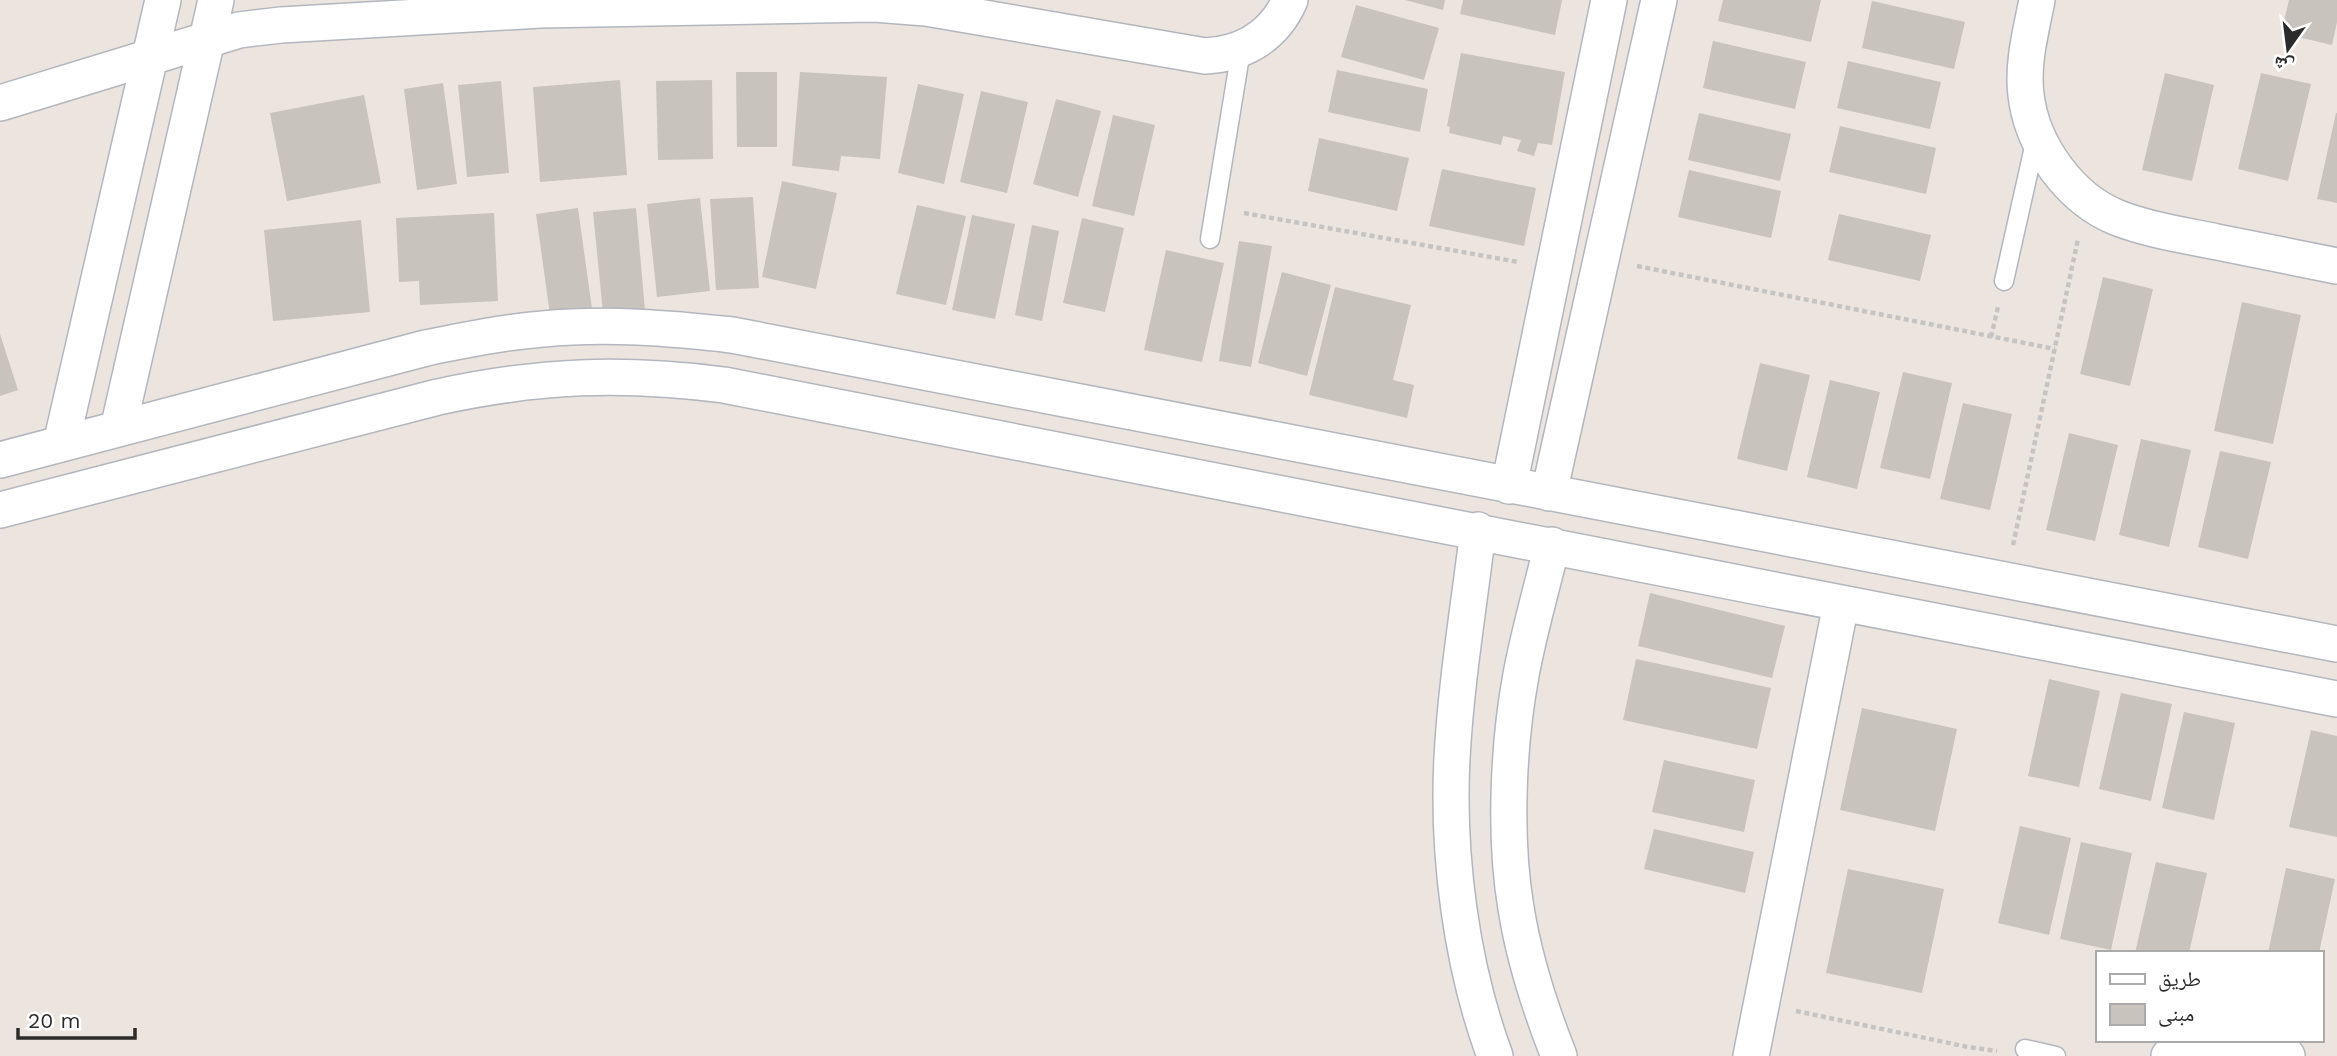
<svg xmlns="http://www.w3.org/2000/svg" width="2337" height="1056" viewBox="0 0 2337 1056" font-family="'Work Sans','Noto Naskh Arabic',sans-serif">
  <rect width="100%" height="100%" fill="#ece5df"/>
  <path fill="#c8c3bd" d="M1405 0H1445L1443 10Z
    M1463 0H1562L1555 35 1460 14Z
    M1723 0H1821L1811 42 1718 21Z
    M2289 0H2337V22L2332 45 2281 33Z
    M1872 1 1965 22 1954 69 1862 48Z
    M1356 5 1439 28 1424 80 1341 57Z
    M1713 41 1806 62 1795 109 1703 88Z
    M1461 53 1565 72 1552 145 1538 143 1534 156 1517 151 1521 140 1503 136 1501 145 1449 133 1450 127 1447 126Z
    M1848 61 1941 82 1930 129 1837 108Z
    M1337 70 1428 89 1420 132 1328 112Z
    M736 72H777V147H737Z
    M800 72 887 77 880 159 841 156 839 171 792 166Z
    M2165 73 2214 85 2192 181 2142 170Z
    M2261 73 2311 84 2288 181 2238 169Z
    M620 80 627 175 540 182 533 87Z
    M712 80 713 159 658 160 656 81Z
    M501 81 509 173 467 177 458 85Z
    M443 83 457 184 417 190 404 89Z
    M918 84 964 94 944 184 898 173Z
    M981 91 1028 102 1007 193 960 182Z
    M364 95 381 183 287 201 270 113Z
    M1056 99 1101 111 1078 197 1033 184Z
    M1699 113 1791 134 1780 181 1688 160Z
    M2336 113H2337V203L2317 199Z
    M1113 115 1155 125 1134 216 1092 206Z
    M1840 126 1936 148 1926 194 1829 172Z
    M1319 138 1409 158 1397 211 1308 191Z
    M1442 169 1536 188 1524 246 1429 226Z
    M1689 170 1781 191 1771 238 1678 217Z
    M782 181 837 193 816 289 762 277Z
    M753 197 759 288 716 290 710 199Z
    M700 198 710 291 657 297 647 204Z
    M917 205 966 216 946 305 896 294Z
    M578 208 593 316 551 322 536 214Z
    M636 208 645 310 603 313 593 212Z
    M494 213 498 301 420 305 419 281 399 282 396 218Z
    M1839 214 1931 235 1920 281 1828 260Z
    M972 215 1015 224 995 319 952 310Z
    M1082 218 1124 228 1105 312 1063 303Z
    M361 220 370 312 273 321 264 230Z
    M1032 225 1059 231 1042 321 1015 315Z
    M1239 241 1272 246 1251 367 1219 361Z
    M1166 250 1224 263 1202 362 1144 350Z
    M1282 272 1331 285 1307 376 1258 363Z
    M2103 277 2153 289 2130 386 2080 374Z
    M1335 287 1411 305 1393 380 1414 385 1407 418 1309 395Z
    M2242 302 2301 315 2273 444 2214 431Z
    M0 334 18 390 0 396Z
    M1760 363 1810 375 1787 471 1737 459Z
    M1903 372 1952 383 1930 479 1880 468Z
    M1830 380 1880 392 1857 489 1807 477Z
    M1963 403 2012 414 1990 510 1940 499Z
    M2069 433 2118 445 2095 541 2046 530Z
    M2141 439 2191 450 2169 547 2119 535Z
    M2220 451 2271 462 2248 559 2198 547Z
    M1650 593 1785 626 1772 678 1638 646Z
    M1636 659 1771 688 1757 749 1623 720Z
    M2049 679 2100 691 2079 787 2028 776Z
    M2121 693 2172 704 2151 801 2099 789Z
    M1862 708 1957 729 1935 831 1840 810Z
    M2184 712 2235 723 2214 820 2162 808Z
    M2311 730 2337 736V837L2289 827Z
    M1664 760 1755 780 1744 832 1652 812Z
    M2020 826 2071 838 2049 935 1998 923Z
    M1654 829 1754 852 1745 893 1644 869Z
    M2081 842 2132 853 2111 950 2060 939Z
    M2156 862 2207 873 2189 953H2135Z
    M2286 868 2335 879 2319 953H2268Z
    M1848 869 1944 889 1922 993 1826 973Z"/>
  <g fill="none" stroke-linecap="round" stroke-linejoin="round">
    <g stroke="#b2b6be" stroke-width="21">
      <path id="service" d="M1210 239 1241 50
        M2004 281 2036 138
        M2025 1049 2056 1056"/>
    </g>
    <g stroke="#b2b6be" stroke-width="38">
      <path id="minor" d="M2037 0C2031 31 2022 63 2026 95 2032 146 2070 199 2118 218 2149 230 2184 235 2217 242 2257 250 2297 258 2337 266
        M0 103 239 30 281 25 540 10 874 4 926 8 1205 56C1244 54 1274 36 1290 0
        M118 429 216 0
        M61 444 163 0
        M0 460 426 348C465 340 504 332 543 329 606 323 669 328 732 335L2337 644
        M1509 486 1609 0
        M1549 493 1659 0
        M0 510 438 397C539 375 622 372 724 385 1262 489 1799 596 2337 699
        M1478 530C1469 606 1456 682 1452 758 1447 854 1461 965 1495 1056
        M1552 545C1542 588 1529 631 1521 675 1508 745 1504 838 1516 908 1524 959 1540 1008 1559 1056
        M1751 1056 1841 604
        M2169 1056C2214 1035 2241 1046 2287 1056"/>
    </g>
    <path stroke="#c4c4c4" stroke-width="4.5" stroke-dasharray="5 3.5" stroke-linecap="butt" d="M1244 213 1518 262
      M1637 266 2055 349
      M1991 337 1998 307
      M2013 545 2078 239
      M1796 1011 1968 1047 1997 1051"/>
    <use href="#service" stroke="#fff" stroke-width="18"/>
    <use href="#minor" stroke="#fff" stroke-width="35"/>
  </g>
  <rect x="2096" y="951" width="228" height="91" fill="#ffffff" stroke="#aaaaaa" stroke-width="2"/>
  <rect x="2110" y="974" width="35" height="10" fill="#ffffff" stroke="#aaaaaa" stroke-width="2"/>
  <text x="2158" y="986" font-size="21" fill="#2b2b2b">طريق</text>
  <rect x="2110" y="1004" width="35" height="21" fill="#c8c3bd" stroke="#aaaaaa" stroke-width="2"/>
  <text x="2158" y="1021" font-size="21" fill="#2b2b2b">مبنى</text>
  <g transform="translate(2288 49) rotate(194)" stroke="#ffffff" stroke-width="5" paint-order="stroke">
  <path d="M0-5L12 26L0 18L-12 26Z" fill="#2b2b2b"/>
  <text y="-10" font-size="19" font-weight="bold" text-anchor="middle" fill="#2b2b2b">ش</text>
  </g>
  <path d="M18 1028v10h117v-10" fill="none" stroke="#2b2b2b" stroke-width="3.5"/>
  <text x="28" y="1028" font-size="21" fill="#2b2b2b" stroke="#ffffff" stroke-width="5" paint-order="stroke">20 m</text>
</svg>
